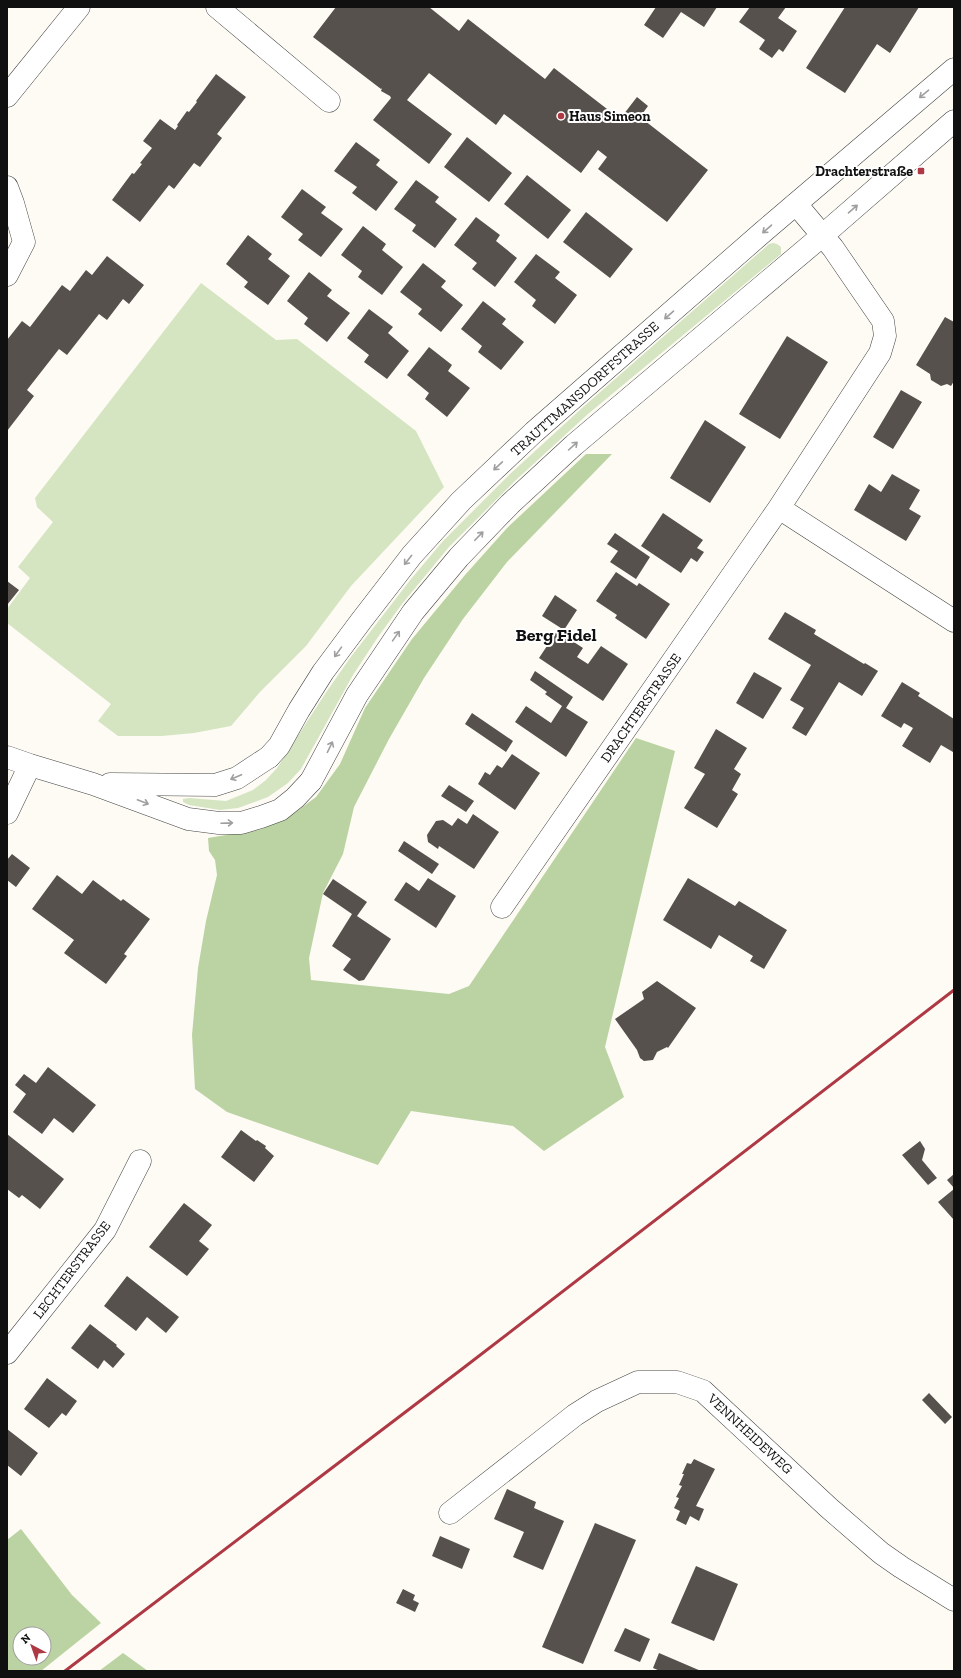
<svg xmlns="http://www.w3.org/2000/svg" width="961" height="1678" viewBox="0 0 961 1678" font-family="'Zilla Slab',serif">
  <rect width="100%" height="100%" fill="#fdfbf4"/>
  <path fill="#d5e5c1" d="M773 243 777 244 781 247V254L588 414 516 480 449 547 402 604 378 637 353 675 301 769 288 783 268 797 238 808 220 810 189 805 183 802V799L189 798 226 801 253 790 266 780 277 768 325 694 350 658 411 579 443 541 510 474 582 408 769 244Z
    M201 283 276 340 297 339 416 431 444 487 351 586 306 646 260 692 231 726 194 733 162 736H118L98 721 111 704 7 623V609L30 578 18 567 53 522 37 507 35 498Z"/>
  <path fill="#bbd3a2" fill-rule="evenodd" d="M586 454H612L507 562 463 619 424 678 389 739 354 807 343 854 323 893 309 958 311 980 449 994 469 986 636 738 675 751 605 1047 624 1097 544 1151 513 1126 411 1111 378 1165 227 1112 195 1089 192 1035 198 968 206 921 217 875 215 860 209 851 208 838 262 829 293 814 316 797 340 764 365 708 412 639 465 575 507 528Z
    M21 1529 72 1595 101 1623 41 1671H7V1540ZM20 1634H44V1658H20Z
    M123 1653 148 1671H99Z"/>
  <path fill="#57514d" d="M336 7H429L459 31 468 19 545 79 554 68 620 119 637 97 648 106 640 117 708 170 667 222 598 169 607 157 598 150 581 173 504 114 496 125 429 73 407 100 452 134 429 164 373 120 391 98 390 96 381 91 382 88 381 89 313 37Z
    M656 7H717L704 27 681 12 663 38 644 25Z
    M750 7H786L778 18 797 31 783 52 779 49 772 58 759 49 765 40 739 22Z
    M845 7H919L890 53 877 44 845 93 806 68Z
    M216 74 246 97 217 134 222 138 200 167 194 163 174 189 169 185 140 222 112 200 132 173 134 174 142 164 140 163 152 148 143 141 160 119 175 130 178 126 177 125 187 111 189 112 197 102 196 101Z
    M467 137 512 173 489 202 444 167Z
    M356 142 380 160 376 165 398 182 376 211 352 193 357 187 334 171Z
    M527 175 571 210 548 239 504 204Z
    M416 180 439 197 435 202 457 219 435 248 412 231 416 225 394 209Z
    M302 189 326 207 321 213 343 229 321 257 298 240 303 234 281 217Z
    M586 212 633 249 610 278 563 242Z
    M476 217 500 235 496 241 517 258 495 287 472 269 477 263 454 245Z
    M363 226 386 244 382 250 403 267 382 295 358 277 362 271 341 255Z
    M248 235 272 254 268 259 290 276 268 305 244 287 248 282 226 264Z
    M536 254 560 272 555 278 577 295 555 324 532 306 536 300 514 282Z
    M107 256 144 285 129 304 123 299 107 320 99 314 67 355 59 349 27 390 34 396 7 431V340L22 321 30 327 62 285 70 291 86 270 92 275Z
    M423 263 446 281 441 287 463 305 441 332 418 314 422 309 400 292Z
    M309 272 332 290 327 296 350 313 327 342 304 324 308 318 287 301Z
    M483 301 506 319 502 324 524 342 501 370 478 352 482 346 461 329Z
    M369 309 393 327 388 333 409 351 387 379 364 362 369 355 347 338Z
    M945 317 954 322V381L951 386 947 384 941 386 931 380 930 374 916 365Z
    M787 336 828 362 780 439 739 414Z
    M429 347 452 365 448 371 470 388 447 417 425 399 429 393 407 375Z
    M901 390 922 402 893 449 873 437Z
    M705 420 746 447 710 503 670 478Z
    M892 474 920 490 909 509 921 516 906 541 854 510 869 484 881 492Z
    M663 513 703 540 697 548 704 552 697 562 691 558 681 573 641 546Z
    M615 533 650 557 636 579 610 562 618 551 607 544Z
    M616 572 637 586 639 583 670 604 646 639 615 618 617 615 596 601Z
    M7 581 19 590 7 605Z
    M555 595 577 610 564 630 542 616Z
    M785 612 816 630 814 634 864 664 865 663 878 671 862 696 839 682 806 736 792 728 804 708 790 700 811 665 768 639Z
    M557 631 583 648 577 657 588 664 601 646 628 664 603 701 539 658Z
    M535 671 573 697 566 708 588 722 566 757 515 722 526 706 551 723 562 706 545 694 547 692 530 680Z
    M754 672 782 688 763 719 736 703Z
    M902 682 920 693 918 696 954 719 953 752 941 745 930 763 902 746 913 728 904 723 901 728 881 716Z
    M472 713 513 741 506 752 465 724Z
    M716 729 747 748 734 769 741 774 732 790 738 794 717 828 684 808 705 774 694 768Z
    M512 754 540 773 515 810 478 784 485 772 490 775 497 765 502 768Z
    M449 785 474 801 466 812 441 796Z
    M473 814 499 832 474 869 439 846 438 849 428 842 427 835 436 821 443 820 452 826 458 818 467 824Z
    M404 841 439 864 432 874 398 851Z
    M12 854 30 868 16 887 7 880V860Z
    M57 875 82 894 93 880 121 901 123 899 150 919 124 954 127 956 106 984 64 953 74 940 32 909Z
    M428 878 456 896 436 928 394 900 406 882 419 891Z
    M688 878 735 906 739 901 787 930 764 969 750 961 753 956 719 935 711 949 663 920Z
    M333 879 367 902 357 916 391 939 364 980 359 981 343 970 351 959 332 946 352 914 323 894Z
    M657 981 696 1008 668 1048 667 1047 657 1052 653 1060 644 1061 640 1058 637 1050 615 1019 644 999 642 992Z
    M48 1067 96 1105 73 1133 54 1118 42 1134 13 1112 26 1094 15 1085 24 1074 36 1083Z
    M241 1130 256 1141 257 1140 266 1146 265 1148 274 1156 254 1182 221 1157Z
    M7 1134 64 1179 40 1209 22 1195 19 1198 7 1189Z
    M920 1141 925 1149 922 1160 937 1178 928 1185 902 1155Z
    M954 1174V1188L947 1180Z
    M954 1189V1220L938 1202Z
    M184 1203 212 1225 199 1241 209 1249 187 1276 149 1247Z
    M127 1276 179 1317 166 1333 147 1317 136 1331 104 1306Z
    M90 1324 117 1345 116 1346 125 1354 113 1368 104 1360 98 1369 71 1348Z
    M47 1378 77 1401 66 1416 62 1413 49 1428 24 1409Z
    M929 1393 952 1417 945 1424 922 1400Z
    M7 1429 38 1453 21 1476 7 1465Z
    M694 1459 715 1469 696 1506 704 1509 699 1521 690 1516 686 1525 676 1520 680 1511 674 1508 679 1498 676 1497 682 1486 679 1485 684 1474H682L687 1463 691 1464Z
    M507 1489 536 1502 534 1508 564 1521 543 1570 513 1557 524 1532 494 1519Z
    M595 1523 636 1540 583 1664 542 1647Z
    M440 1536 470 1549 462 1569 432 1556Z
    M696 1566 738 1584 714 1641 671 1623Z
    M403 1589 415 1595 413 1600 419 1603 415 1612 396 1603Z
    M625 1628 650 1639 640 1662 614 1651Z
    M659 1653 701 1671H660L653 1668Z"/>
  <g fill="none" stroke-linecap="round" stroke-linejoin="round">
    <g stroke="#434343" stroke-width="23">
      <path id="minor" d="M217 7 329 101
        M7 96 79 7
        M7 187 13 203 24 242 7 275
        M779 508 954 621
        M7 757 30 765 93 784 188 819 219 823H241L261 817 280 810 295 798 311 781
        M110 784 215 785 237 778 269 757
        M7 813 30 765
        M502 907 779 508 880 353 885 336 883 321 833 248 796 204
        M7 1353 105 1230 140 1161
        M450 1513 575 1415 597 1401 638 1382H677L703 1391 829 1508 881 1553 901 1567 954 1600"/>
    </g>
    <g stroke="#434343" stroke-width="23">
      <path id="tertiary" d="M269 757 279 746 299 710 323 672 361 621 412 555 461 501 534 432 764 231 954 69
        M311 781 357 695 413 612 459 557 510 504 574 445 823 235 954 121"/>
    </g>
    <use href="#minor" stroke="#fff" stroke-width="22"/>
    <use href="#tertiary" stroke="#fff" stroke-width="22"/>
    <path stroke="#ae3944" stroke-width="3" d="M65 1671 462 1369 954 990"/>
  </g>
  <defs><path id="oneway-shaft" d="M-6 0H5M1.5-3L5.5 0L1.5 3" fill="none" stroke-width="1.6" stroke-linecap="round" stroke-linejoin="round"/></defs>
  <g stroke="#9f9f9f">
    <use href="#oneway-shaft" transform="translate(924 94) rotate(140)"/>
    <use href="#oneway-shaft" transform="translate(853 209) rotate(-41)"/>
    <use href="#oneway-shaft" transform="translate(767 229) rotate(139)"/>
    <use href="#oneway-shaft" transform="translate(669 315) rotate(139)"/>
    <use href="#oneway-shaft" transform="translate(573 446) rotate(-42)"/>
    <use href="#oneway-shaft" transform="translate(498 466) rotate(137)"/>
    <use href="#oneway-shaft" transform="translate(479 536) rotate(-46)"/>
    <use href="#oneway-shaft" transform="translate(408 560) rotate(128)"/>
    <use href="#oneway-shaft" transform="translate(396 636) rotate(-55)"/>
    <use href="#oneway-shaft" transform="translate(338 652) rotate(126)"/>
    <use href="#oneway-shaft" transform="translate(330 747) rotate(-64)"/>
    <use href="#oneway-shaft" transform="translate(236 777) rotate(157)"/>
    <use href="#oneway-shaft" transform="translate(143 802) rotate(21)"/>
    <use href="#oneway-shaft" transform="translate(227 823) rotate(-2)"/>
  </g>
  <g fill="#ae3944" stroke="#fff" stroke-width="1.5">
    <circle cx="561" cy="116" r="4"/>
    <rect x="917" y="167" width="8" height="8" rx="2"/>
  </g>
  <g text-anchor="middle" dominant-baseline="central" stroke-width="4" stroke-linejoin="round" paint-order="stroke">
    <g font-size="14" font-weight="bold" fill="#101010" stroke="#fff" text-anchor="start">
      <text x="569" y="116">Haus Simeon</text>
      <text x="913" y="171" text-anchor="end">Drachterstraße</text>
    </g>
    <g font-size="14" fill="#101010" stroke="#fff">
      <text transform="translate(585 389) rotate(-42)">TRAUTTMANSDORFFSTRASSE</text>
      <text transform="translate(641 708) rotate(-55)">DRACHTERSTRASSE</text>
      <text transform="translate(72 1270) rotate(-53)">LECHTERSTRASSE</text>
      <text transform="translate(750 1434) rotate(43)">VENNHEIDEWEG</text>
    </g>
    <g font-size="18" font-weight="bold" fill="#101010" stroke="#fff">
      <text x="556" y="635">Berg Fidel</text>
    </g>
  </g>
  <rect width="961" height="1678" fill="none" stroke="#101010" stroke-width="16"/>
  <g transform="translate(32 1646) rotate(319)"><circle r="19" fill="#ffffff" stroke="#9f9f9f"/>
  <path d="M0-3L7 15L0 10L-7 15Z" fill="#ae3944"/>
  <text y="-6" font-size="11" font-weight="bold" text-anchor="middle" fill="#101010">N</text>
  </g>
</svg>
